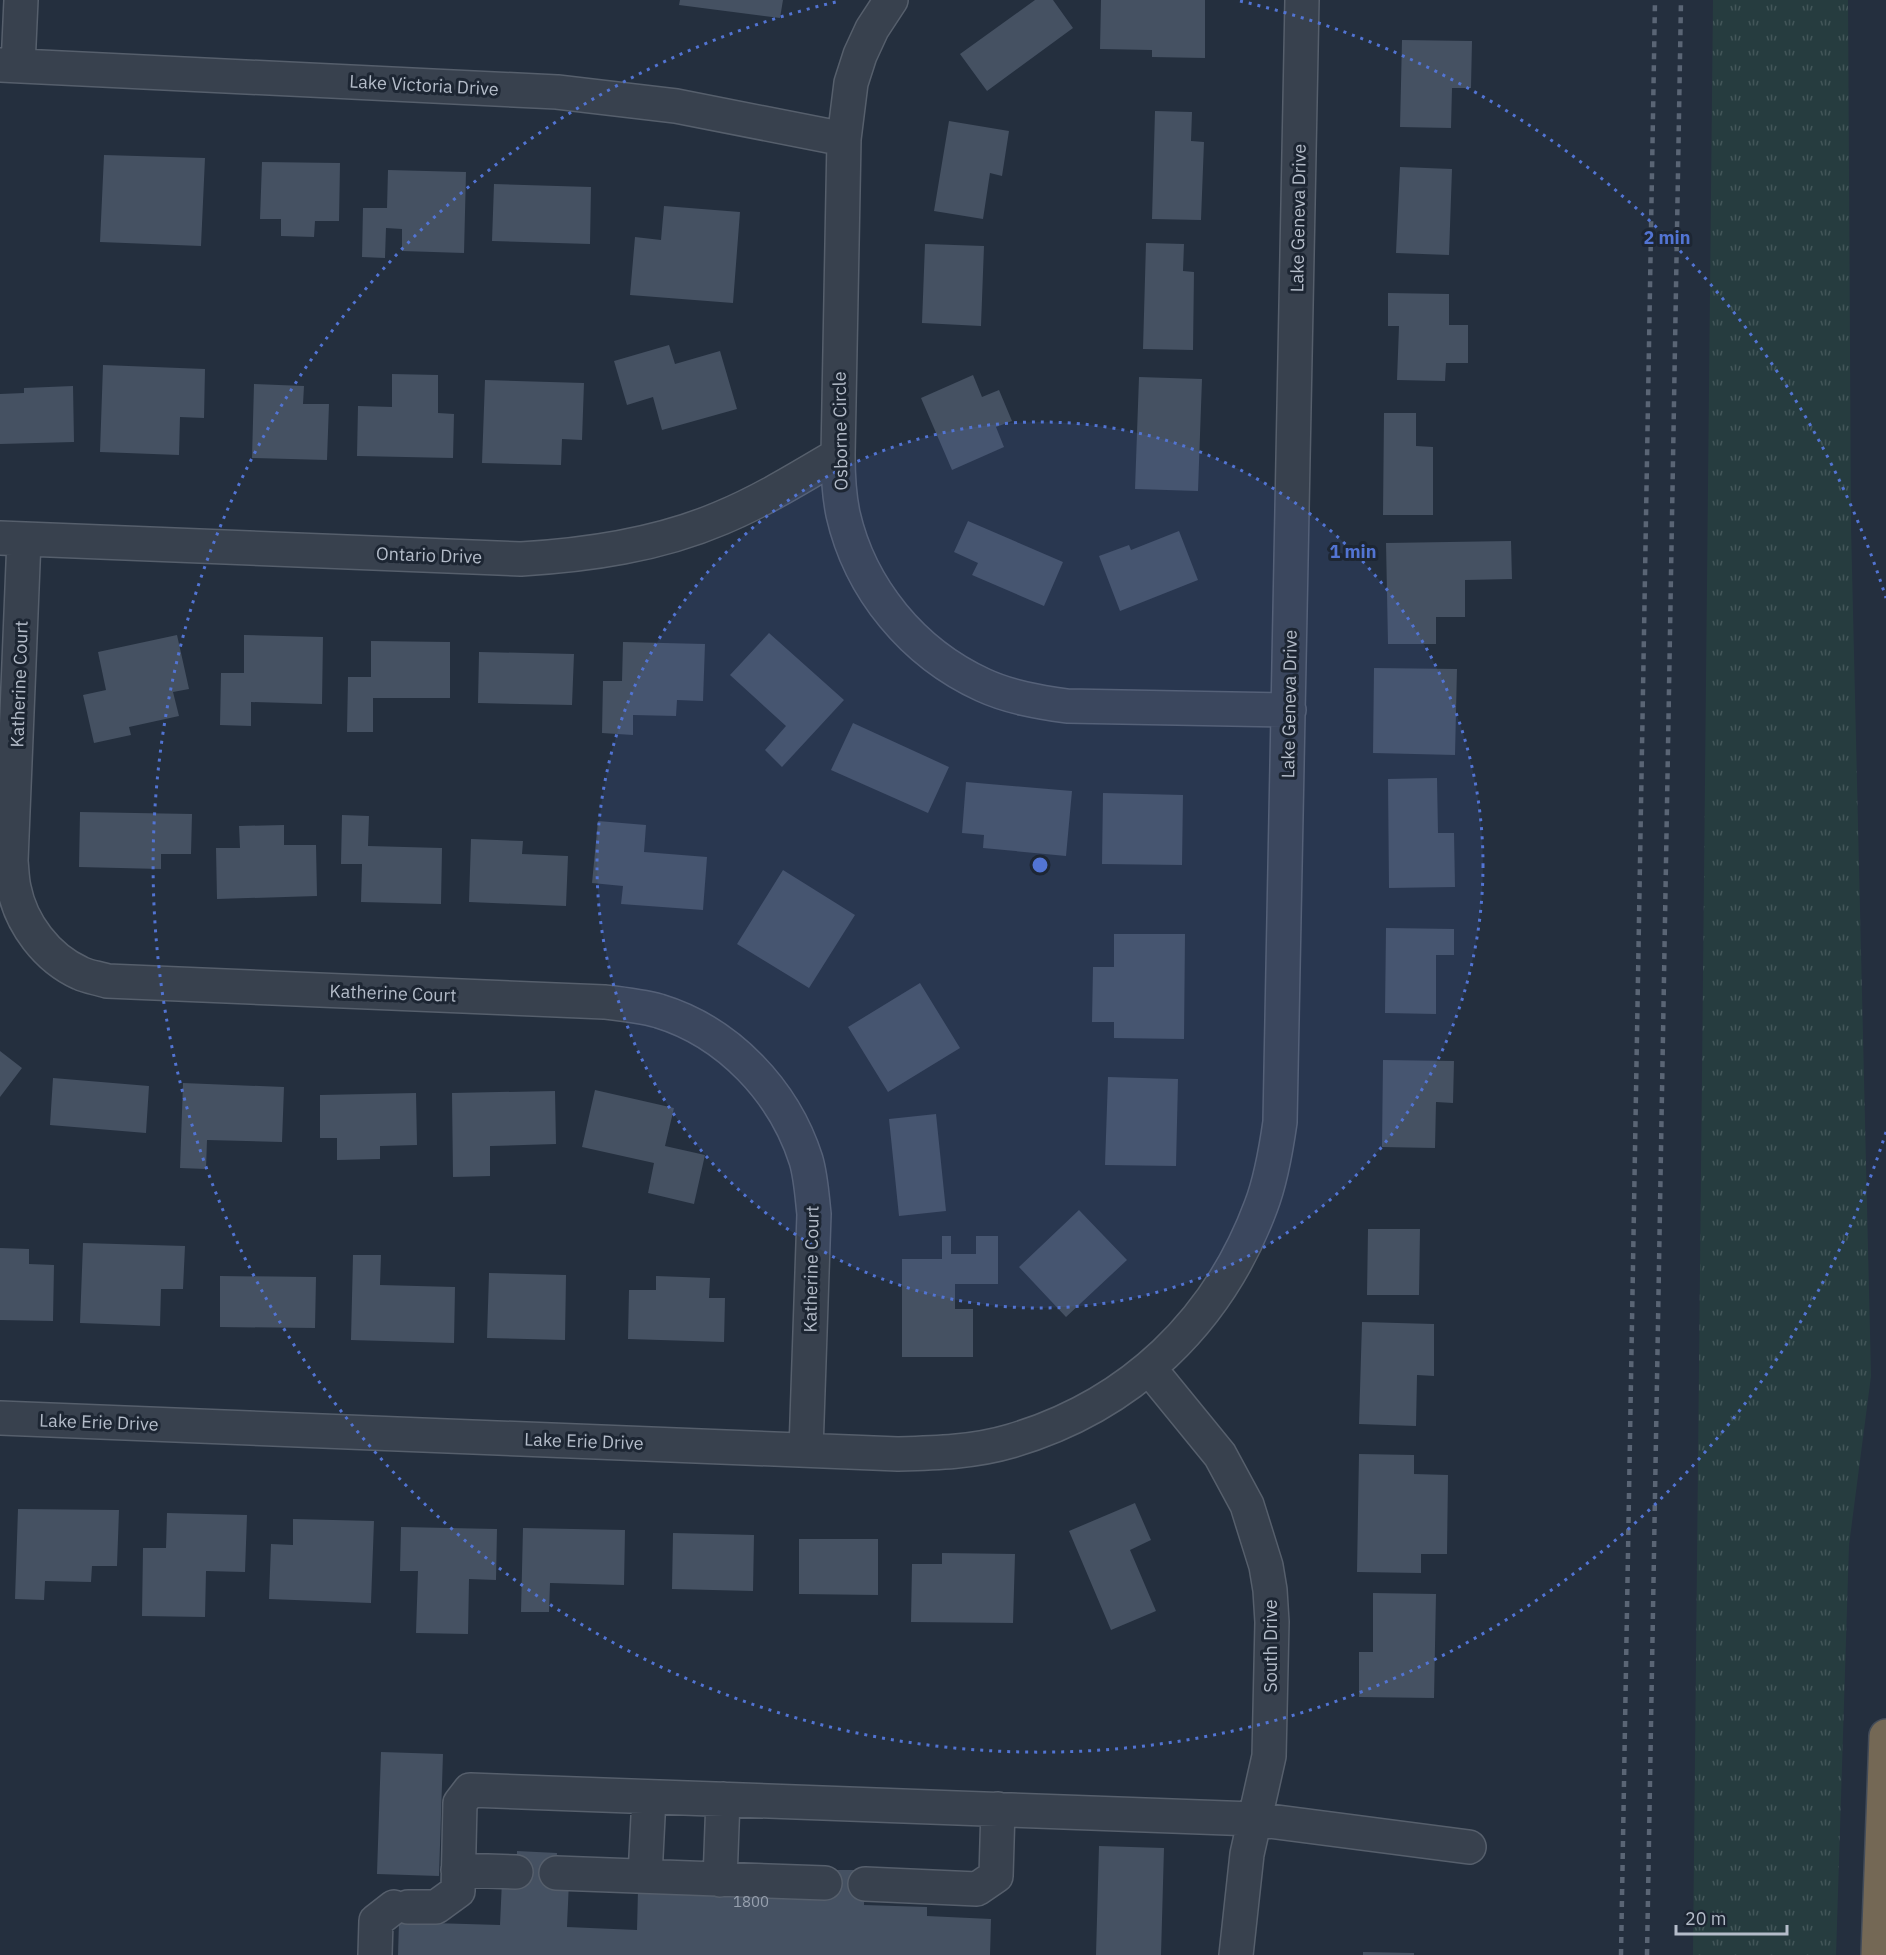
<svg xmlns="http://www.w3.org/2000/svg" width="1886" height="1955" viewBox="0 0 1886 1955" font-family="'IBM Plex Sans',sans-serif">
  <defs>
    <pattern id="grass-tufts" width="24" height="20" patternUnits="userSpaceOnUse" patternTransform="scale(1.5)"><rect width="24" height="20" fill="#263c3f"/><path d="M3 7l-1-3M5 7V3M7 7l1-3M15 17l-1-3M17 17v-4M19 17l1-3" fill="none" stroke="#435659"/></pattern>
  </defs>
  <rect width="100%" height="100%" fill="#242f3e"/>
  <path fill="url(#grass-tufts)" d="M1713 0H1848L1851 528 1871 1376 1849 1545 1836 1955H1693Z"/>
  <path fill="#455162" d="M680 0H783L780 18 679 5Z
    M1035 0H1053L1073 28 987 91 960 54Z
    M1101 0H1205V58L1152 57V50L1100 49Z
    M1402 40 1472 41 1471 88H1452L1451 128 1400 127Z
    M1155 111 1192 112 1191 141 1204 142 1201 220 1152 219Z
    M949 121 1009 131 1002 176 990 173 983 219 934 211Z
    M104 155 205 158 201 246 100 242Z
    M262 162 340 163 339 221H315L314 237 281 236V219H260Z
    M1400 167 1452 169 1449 255 1396 253Z
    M388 170 466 172 464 253 402 251V229L386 228 385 258 362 257 363 208H387Z
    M494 184 591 187 590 244 492 241Z
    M664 206 740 212 733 303 630 295 635 237 661 240Z
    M1146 243 1184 244 1183 271 1194 272 1193 350 1143 349Z
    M925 244 984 246 981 326 922 323Z
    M1388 293 1449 294V325H1468V363H1446L1445 381 1397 380 1399 326H1388Z
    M669 345 675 364 720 351 737 409 662 430 653 397 627 405 614 361Z
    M103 365 205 369 204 418 180 417 179 455 100 452Z
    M392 374 438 375V413L454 414 453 458 357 456 358 406 392 407Z
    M973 375 982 397 999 390 1012 421 996 427 1004 447 952 470 921 398Z
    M1139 377 1202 379 1198 491 1135 489Z
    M485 380 584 383 582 440 562 439 561 465 482 463Z
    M254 384 304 386 303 404H329L327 460 252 458Z
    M73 386 74 442 0 444V394L24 393V388Z
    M1384 413H1416V446L1433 447V515H1383Z
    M968 521 1063 562 1044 606 972 575 978 563 954 552Z
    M1179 531 1198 580 1120 611 1099 556 1129 545 1131 550Z
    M1511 541 1512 579 1465 580V617H1436V644H1388L1386 543Z
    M769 633 844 700 782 767 765 750 786 726 730 675Z
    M177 635 189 689 173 692 179 716 129 727 131 735 94 743 83 695 106 690 98 652Z
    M244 635 323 637 322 704 251 702V726L220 725 221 673H244Z
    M371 641 450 642V698H373V732H347L348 677H371Z
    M623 642 705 644 703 701 677 700 676 716 633 715V735L602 733 603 681H622Z
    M479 652 574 654 572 705 478 703Z
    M1374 668 1457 669 1455 755 1373 753Z
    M853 723 949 767 928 813 831 770Z
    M1437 778 1438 833H1454L1455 887 1389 888 1388 779Z
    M966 782 1072 791 1066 856 983 848 984 835 962 833Z
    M1103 793 1183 795 1182 865 1102 864Z
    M80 812 192 814 191 854H161V869L79 867Z
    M342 815 369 816 368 846 442 848 441 904 361 902 362 864H341Z
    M598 821 646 825 644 852 707 857 703 910 621 904 623 886 592 883Z
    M284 825V845H316L317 896 217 899 216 848H240L239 826Z
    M471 839 523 841 522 854 568 856 566 906 469 902Z
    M783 870 855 915 809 988 737 944Z
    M1386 928 1454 929V955H1436V1014L1385 1013Z
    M1114 934H1185L1184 1039 1114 1038V1022H1092L1093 967H1114Z
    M920 983 960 1048 888 1092 848 1027Z
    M0 1051 22 1068 0 1097Z
    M1383 1060 1454 1061 1453 1103 1436 1102 1435 1148 1382 1147Z
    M1108 1077 1178 1079 1176 1166 1105 1165Z
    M53 1078 149 1086 146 1133 50 1125Z
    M183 1083 284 1087 282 1142 207 1140 206 1169 180 1168Z
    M595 1090 674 1108 665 1146 705 1155 694 1204 648 1193 654 1163 582 1147Z
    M555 1091 556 1144 490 1146V1176L453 1177 452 1093Z
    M416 1093 417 1145 380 1146V1159L337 1160V1138H320V1095Z
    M936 1114 946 1211 899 1216 889 1119Z
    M1079 1210 1127 1260 1066 1317 1019 1267Z
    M1368 1229H1420L1419 1295H1367Z
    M942 1236H951V1254H976V1236H998V1284H955V1309H973V1357H902V1259H942Z
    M83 1243 185 1246 183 1289H161L160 1326 80 1323Z
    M0 1248 29 1249V1264L54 1265 53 1321 0 1320Z
    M353 1255H381L380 1285 455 1287 454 1343 351 1340Z
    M489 1273 566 1275 565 1340 487 1338Z
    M220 1276 316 1277 315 1328 220 1327Z
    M656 1276 710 1278 709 1298H725L724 1342 628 1339 629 1290H656Z
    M1362 1322 1434 1324V1376L1417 1375 1416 1426 1359 1424Z
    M1359 1454 1414 1455V1474L1448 1475 1447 1554H1421V1573L1357 1572Z
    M1135 1503 1151 1540 1130 1550 1156 1611 1111 1630 1069 1531Z
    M18 1509 119 1510 117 1566H92L91 1582 45 1581 44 1600 15 1599Z
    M167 1513 247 1515 245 1572 206 1571 205 1617 142 1616 143 1548H166Z
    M293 1519 374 1521 371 1603 269 1599 271 1544 293 1545Z
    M401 1527 497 1529 496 1580 469 1579 468 1634 416 1633 418 1571H400Z
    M523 1528 625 1530 624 1585 550 1583 549 1612H521Z
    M673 1533 754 1535 753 1591 672 1589Z
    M799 1539H878V1595L799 1594Z
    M942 1553 1015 1554 1013 1623 911 1622 912 1564H942Z
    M1373 1593 1436 1594 1434 1698 1359 1697V1652H1373Z
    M381 1752 443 1754 439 1876 377 1874Z
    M1099 1846 1164 1848 1161 1955H1096Z
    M517 1851 557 1853 556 1881H569L567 1927 637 1930 638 1890 825 1870H865L864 1905 927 1907V1916L991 1919 990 1955H398L399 1922 500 1925 502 1880H516Z
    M1363 1952 1414 1953V1955H1363Z"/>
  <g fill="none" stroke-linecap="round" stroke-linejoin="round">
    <g stroke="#565f6c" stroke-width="36">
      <path id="minor" d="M891 0 872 29 860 55 851 83 844 139 838 455C838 475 839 495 843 514 860 589 913 653 983 685 1009 697 1038 702 1067 706L1289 710
        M0 65 557 92 676 106 844 139
        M18 66 21 0
        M0 538 521 559C589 555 658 545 721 518 762 501 799 478 838 455
        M24 539 11 861C12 870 12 879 14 888 21 924 47 958 80 973 88 977 98 978 107 981L604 1002C622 1004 641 1006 659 1011 728 1032 784 1091 806 1160 811 1177 812 1196 814 1214L806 1450
        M1149 1368 1220 1455 1247 1505 1266 1566 1270 1590 1272 1622 1269 1756 1247 1854 1236 1955
        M0 1418 898 1454C936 1453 974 1452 1011 1441 1130 1406 1218 1322 1261 1206 1271 1180 1276 1150 1280 1122L1302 0
        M458 1870 516 1872
        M556 1873 825 1883
        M645 1876 649 1797
        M720 1880 723 1799
        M865 1884 977 1889 996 1876 998 1809
        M408 1907H436L458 1891 460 1803 470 1790 1254 1819 1469 1847
        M375 1955 376 1921 394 1907"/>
    </g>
    <g stroke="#434c59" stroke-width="36">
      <path id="highway" d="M1878 1955 1886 1736"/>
    </g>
    <use href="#minor" stroke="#38414e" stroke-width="33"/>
    <use href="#highway" stroke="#746855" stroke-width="33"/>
    <path stroke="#5a6575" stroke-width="4.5" stroke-dasharray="6 6" stroke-linecap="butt" d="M1621 1955 1655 0
      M1647 1955 1681 0"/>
  </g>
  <circle cx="1040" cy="865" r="443" fill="#5274d3" fill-opacity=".12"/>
  <g fill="none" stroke="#5274d3" stroke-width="3" stroke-dasharray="3 6">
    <circle cx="1040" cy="865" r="443"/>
    <path d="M1886 1132A887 887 0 1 1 840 1M1240 1A887 887 0 0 1 1886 598"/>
  </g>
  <g text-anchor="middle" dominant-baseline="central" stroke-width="6" stroke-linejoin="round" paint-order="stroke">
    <g font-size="15" fill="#98a1af">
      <text x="751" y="1901">1800</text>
    </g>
    <g font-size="18" fill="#b4bcc9" stroke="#1d2633">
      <text transform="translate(424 85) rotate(3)">Lake Victoria Drive</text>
      <text transform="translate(1298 218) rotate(-89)">Lake Geneva Drive</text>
      <text transform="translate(840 431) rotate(-91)">Osborne Circle</text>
      <text transform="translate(429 555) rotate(2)">Ontario Drive</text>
      <text transform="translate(19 684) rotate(-88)">Katherine Court</text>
      <text transform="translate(1289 704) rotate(-89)">Lake Geneva Drive</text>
      <text transform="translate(393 993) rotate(2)">Katherine Court</text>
      <text transform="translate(811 1269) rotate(-89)">Katherine Court</text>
      <text transform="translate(99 1422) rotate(2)">Lake Erie Drive</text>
      <text transform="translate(584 1441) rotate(2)">Lake Erie Drive</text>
      <text transform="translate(1270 1646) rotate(-90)">South Drive</text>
    </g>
  </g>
  <circle cx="1040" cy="865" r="9" fill="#5274d3" stroke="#1d2633" stroke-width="3"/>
  <g font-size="18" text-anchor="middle" font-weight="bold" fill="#5274d3" stroke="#1d2633" stroke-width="6" stroke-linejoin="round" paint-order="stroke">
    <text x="1667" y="244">2 min</text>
    <text x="1353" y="558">1 min</text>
  </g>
  <path d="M1676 1925v9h111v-9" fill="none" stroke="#b4bcc9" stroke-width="3"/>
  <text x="1685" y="1925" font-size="18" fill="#b4bcc9" stroke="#1d2633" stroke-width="4.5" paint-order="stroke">20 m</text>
</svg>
